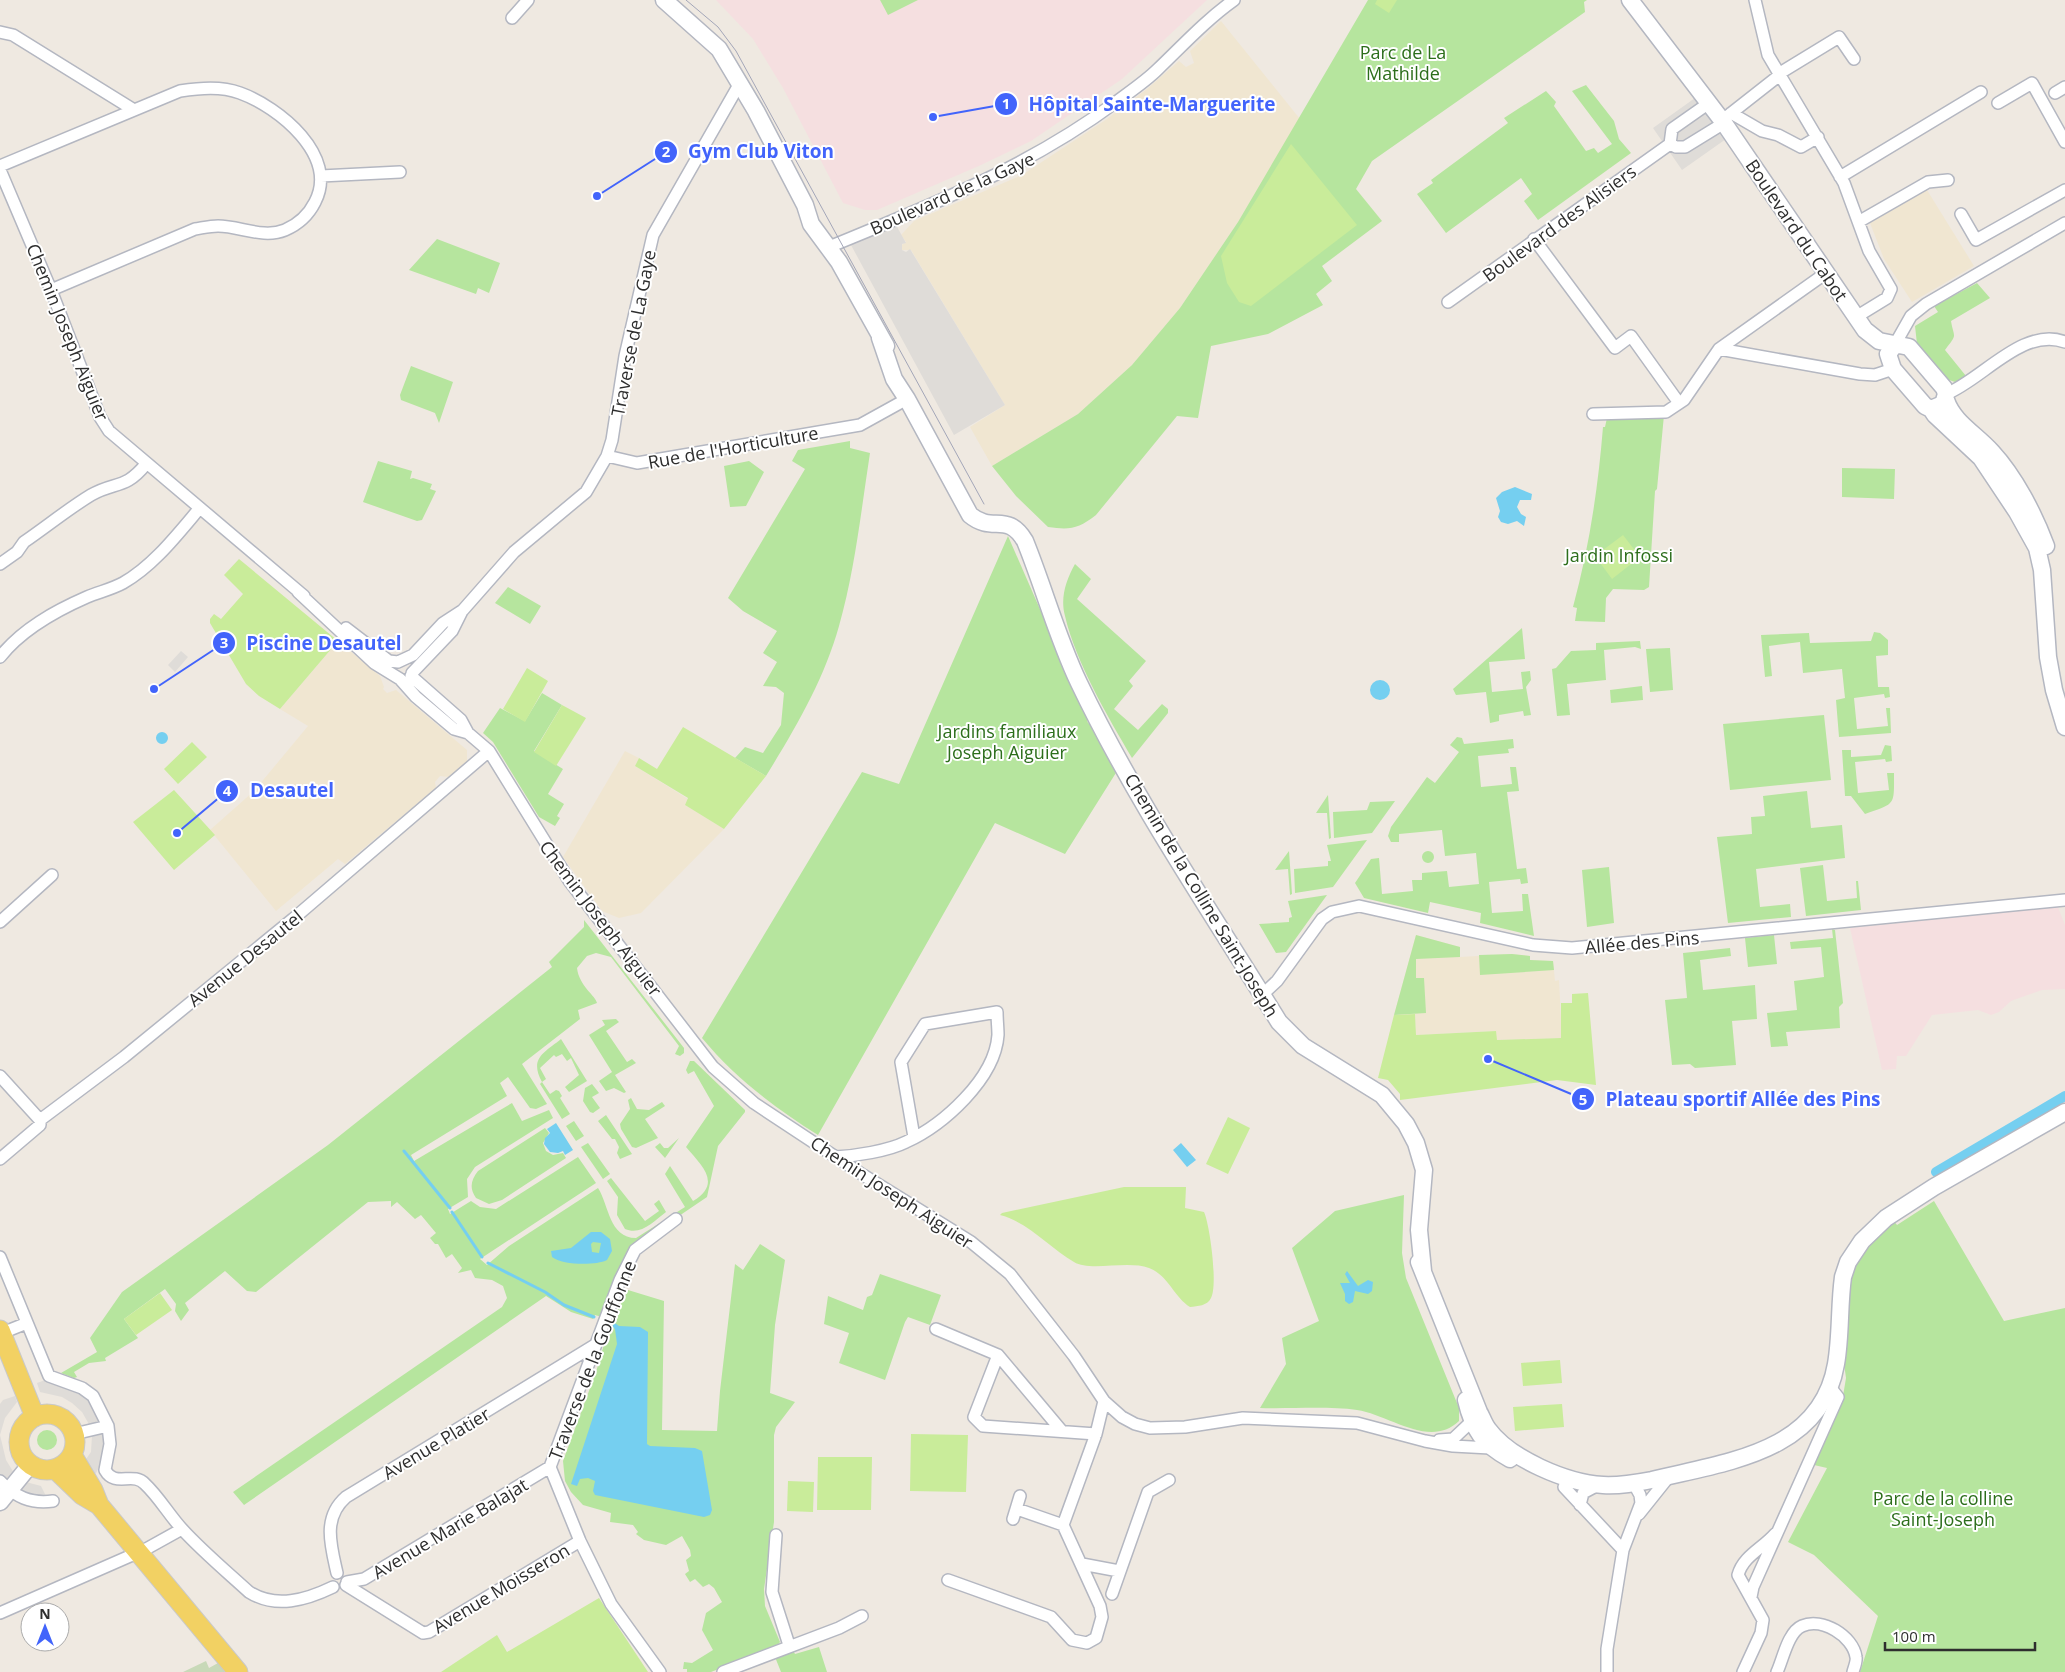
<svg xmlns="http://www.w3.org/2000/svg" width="2065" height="1672" viewBox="0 0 2065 1672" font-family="'Open Sans',sans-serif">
  <rect width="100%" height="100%" fill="#efe9e1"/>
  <path fill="#f0e6d1" d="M1221 21 1300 119 1238 222 1180 308 1132 365 1078 414 992 466 970 427 1005 405 911 250H902L900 246 906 242 901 235 914 221 1022 175 1107 119 1147 89 1179 61 1186 67 1194 63 1190 51Z
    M1927 190 1974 266 1912 302 1884 259 1870 223Z
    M338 641 380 676 384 687 383 689 387 693 396 690 467 750V762L449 777 440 776 435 782 436 788 345 864 338 859 276 911 210 830 254 791 308 726 280 709Z
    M625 751 639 758 635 766 688 799 685 805 724 829 641 913 619 918 602 911 563 857Z
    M1416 935 1460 947V957L1512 954 1530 956V960L1553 961 1555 981 1559 980 1562 1038 1496 1040 1495 1031 1416 1035 1415 1014 1394 1015Z"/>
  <path fill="#f5dfe0" d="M716 0H1207L1122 79 1031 141 981 165 877 210H865L843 203 783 88 753 39Z
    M2058 907 2065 925V989L2042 990 2011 1001 1999 1012 1991 1015 1978 1010 1932 1015 1906 1056H1897L1896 1069 1882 1070 1850 928Z"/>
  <path fill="#b6e59e" d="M880 0H918L888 15Z
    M1368 0H1587L1584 2 1585 12 1372 161 1356 189 1382 221 1322 266 1332 281 1316 294 1323 305 1268 334 1211 346 1198 418 1177 416 1096 515C1078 529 1070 530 1048 527L1016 496 992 466 1078 414 1132 365 1180 308 1238 222Z
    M1586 85 1614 121 1619 139 1631 153 1538 220 1524 201 1532 194 1521 178 1446 233 1417 194 1433 183 1431 180 1508 123 1504 118 1546 91 1556 102 1554 106 1586 151 1594 148 1598 153 1612 144 1572 91Z
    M437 239 500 263 489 293 478 288 476 294 409 270Z
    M1977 283 1990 298 1951 321C1954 339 1958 333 1945 350L1966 376 1955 382 1949 380 1939 372 1917 344 1915 326 1938 312 1934 306Z
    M411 366 453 382 439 423 435 413 401 400 400 395Z
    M1664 415 1657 489 1655 491 1649 587 1644 590 1613 589 1606 598 1605 622 1575 621 1577 608 1573 607C1589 548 1598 489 1603 427H1605L1607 418Z
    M850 441V448L870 453C861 511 855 570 839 626 824 680 795 729 766 776L735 758 745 747 763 753 781 725 784 693 776 687 763 686 777 662 763 653 777 631 743 611 728 598 805 469 792 461 798 450Z
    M378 461 412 471 410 479 413 478 432 484 430 489 436 491 422 520 417 521 363 502Z
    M749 461 764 472 746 506 730 507 724 466Z
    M1842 468 1895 469 1894 499 1842 497Z
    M1008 536 1084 710 1088 723 1092 725 1119 768 1065 854 995 823 818 1135C774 1107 735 1078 702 1038L862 772 899 784Z
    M1075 564 1091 579 1077 599 1146 661 1129 681 1133 686 1114 709 1138 730 1162 704 1168 709V713L1132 758C1108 717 1076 663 1065 616 1060 598 1066 580 1075 564Z
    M508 587 541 606 530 624 495 603Z
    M1522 628 1525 659 1489 662 1492 692 1523 689 1521 672 1530 671 1531 680 1526 687 1531 715 1524 716 1523 711 1499 715V721L1490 723 1486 692 1456 695 1453 689Z
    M1874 632 1880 633 1888 640V655L1876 656 1878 687H1889L1890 697 1885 698 1884 694 1854 698 1857 729 1888 726 1886 708H1890L1891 733 1839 737 1836 700 1845 698 1842 669 1803 673 1800 642 1769 646 1772 676 1765 677 1761 635 1809 633 1810 643 1871 641Z
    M1640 641 1641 649 1635 647 1604 650 1606 680 1567 684 1570 715 1557 716 1552 669 1556 668 1571 651 1596 650V643Z
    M1670 648 1673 690 1650 692 1646 649Z
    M1642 686 1643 700 1611 703 1610 690Z
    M542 693 562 705 534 751 563 769 548 794 564 804 557 816 560 818 555 826 539 817 493 742 483 733 500 708 525 721Z
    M1824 715 1831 780 1730 790 1723 724Z
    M1457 737 1462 738 1464 744 1513 739 1514 748 1508 749 1509 753 1478 756 1481 787 1512 784 1510 767H1516L1519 791 1507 792 1517 869 1526 868 1528 883 1521 884 1520 879 1489 882 1492 913 1523 911 1522 894H1528L1534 936 1480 923 1481 913 1430 902 1428 913 1364 898 1355 883 1371 859 1379 858 1382 894 1413 891 1412 880H1422V873L1447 871 1449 887 1479 884 1476 853 1445 856 1442 830 1399 834V842H1391L1388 836 1391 827 1427 777 1435 783 1459 752 1450 745Z
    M1885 745 1891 746 1892 761 1886 762 1885 759 1855 762 1858 793 1889 790 1887 773H1894C1894 806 1896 803 1865 814L1851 796H1845L1842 750H1851V757L1881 755Z
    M1807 791 1811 828 1842 825 1845 858 1756 869 1760 907 1790 904 1791 917 1728 923 1717 837 1752 834 1751 817 1765 816 1763 796Z
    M1328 795 1331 838 1329 839 1327 813H1316Z
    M1395 801 1372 833 1334 838 1333 812 1367 810 1370 802Z
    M1367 840 1333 887 1295 893 1294 869 1328 866V861H1331L1327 845Z
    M1422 857a6 6 0 1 1 12 0a6 6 0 1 1-12 0Z
    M1289 851 1292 894 1290 895 1288 869 1275 870Z
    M1823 865 1827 901 1857 898 1856 881H1858L1861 910 1806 916 1800 868Z
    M1609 867 1614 923 1587 927 1582 870Z
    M1327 895 1286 952 1276 953 1259 924 1289 922V918L1292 917 1288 901Z
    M584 920 684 1048V1053L680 1056 675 1054 679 1046 611 957 596 953 587 956 577 968C579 986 596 996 597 1003L578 1010 580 1019 522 1064 547 1104 536 1109 530 1108 508 1077 500 1083 507 1096 411 1155 414 1161 512 1103 522 1121 549 1110 553 1118 475 1167 467 1179 468 1197 448 1209 450 1214 471 1201 480 1207 496 1209 578 1157 596 1183 480 1259 487 1265 509 1246 598 1188C609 1205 609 1238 636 1238L685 1207 665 1174 670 1166 693 1201C723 1183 701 1165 686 1147L714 1106 694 1071 688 1074 686 1070 690 1061H694L745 1110V1112L718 1146 707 1197 648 1237 602 1317 595 1315 593 1319 571 1312 546 1296 244 1505 233 1492 502 1307 507 1298 503 1286 492 1280 475 1278 471 1270 458 1273 462 1268 452 1254 446 1258 438 1244H435L430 1238 436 1233 421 1215 415 1219 397 1202 391 1207V1201L368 1202 256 1292 247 1291 225 1271 185 1303 189 1310 181 1321 175 1311 176 1304 165 1289 124 1319 138 1338 105 1358 106 1361 89 1363 74 1372 77 1377 74 1378 61 1373 97 1352 90 1338 122 1292 328 1145 552 967 549 962 584 927Z
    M1832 929 1835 930 1843 1003 1839 1007 1840 1028 1786 1032 1788 1046 1771 1047 1767 1013 1797 1010 1794 981 1824 977 1821 947 1791 949 1790 942 1833 938Z
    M1416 935 1460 947V957L1416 959V978H1424L1426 1013 1394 1015Z
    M1774 935 1777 964 1748 967 1745 938Z
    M1730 948 1731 956 1700 960 1703 990 1755 985 1757 1019 1732 1021 1736 1065 1695 1068 1690 1064 1672 1065 1665 1000 1687 998 1683 953Z
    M1512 954 1530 956V960L1553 961 1554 970 1480 975 1479 955Z
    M616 1019 619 1022 606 1031 627 1062 632 1059 636 1063 615 1075 626 1092 624 1093 614 1088 606 1091 599 1081 612 1072 589 1035 605 1025 602 1020Z
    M561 1039 587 1081 569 1092 565 1087 579 1075 571 1058 567 1061 562 1054 556 1057 554 1055 540 1068 546 1079 542 1082 550 1094 556 1090 559 1091 562 1096 560 1098 570 1114 562 1119 540 1084 542 1082C529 1058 544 1053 561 1039Z
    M592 1084 599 1093 592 1097 600 1108 593 1113 590 1112 583 1101 585 1088Z
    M631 1098 637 1109 649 1110 662 1102 665 1106 645 1119 658 1138 636 1148 632 1147 621 1129 620 1124 630 1109 628 1100Z
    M606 1115 632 1154 620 1159 617 1153 619 1147 615 1139H612L598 1121Z
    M574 1121 584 1136 576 1141 566 1126Z
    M545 1128 549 1133 543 1143 546 1151 553 1155 563 1153 566 1158 502 1200 489 1204 476 1198C469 1188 471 1180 478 1171Z
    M679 1138 665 1158 655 1147 660 1143 664 1148H668Z
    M588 1143 610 1174 603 1179 581 1147Z
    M611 1178 645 1221 659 1211 654 1204 659 1200 666 1212C654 1221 641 1236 625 1229L617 1215 618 1197 607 1181Z
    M1404 1195 1402 1253 1406 1278 1459 1408V1421C1430 1449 1390 1415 1357 1410 1328 1406 1290 1409 1260 1408L1286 1364 1282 1338 1319 1321 1292 1248 1335 1211Z
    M1934 1201 2004 1321 2065 1308V1672H1860L1878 1616 1814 1555 1788 1542 1827 1468 1814 1465 1843 1396 1846 1378 1842 1349 1853 1263 1893 1220 1897 1225Z
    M760 1244 785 1260 775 1325 770 1393 795 1402 776 1427 774 1435V1522L764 1589 765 1606 780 1642 777 1646 711 1672H687V1669H683L684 1662 692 1663 713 1650 702 1630 706 1613 722 1602 714 1588 709 1584 703 1587 695 1579 690 1582 685 1574 689 1571 686 1560 691 1556 690 1550 682 1536 666 1545 644 1540 636 1534 638 1532 633 1525 610 1522 611 1513 583 1505 571 1492 565 1481 563 1461 596 1372 609 1327 628 1290 664 1301 662 1430 717 1431 720 1391 735 1264 743 1270Z
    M880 1274 941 1295 930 1325 908 1317 905 1322 885 1380 839 1363 849 1333 824 1324 828 1296 863 1310 867 1297 872 1295Z
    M37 1440a10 10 0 1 1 20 0a10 10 0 1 1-20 0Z
    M819 1647 827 1672H781L775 1657 792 1649 795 1654Z"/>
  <path fill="#c8d9b8" d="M206 1661 209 1668 218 1663 225 1672H183Z"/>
  <path fill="#c9ec9a" d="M1377 0H1397L1389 13 1375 4Z
    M1291 144 1357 225 1251 306 1239 302 1227 283 1221 256Z
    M1623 535 1640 557 1612 579 1595 556Z
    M239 559 338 641 280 709 259 696 246 684 210 623V619L214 614 221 619 243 594 224 575Z
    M527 668 548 681 525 722 503 709Z
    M562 705 586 718 556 766 534 752Z
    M683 727 766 776 724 829 685 805 688 798 635 766 639 758 657 769Z
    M192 742 207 757 178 784 164 769Z
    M174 790 215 835 174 870 133 822Z
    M1588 993 1596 1085 1557 1080 1400 1100V1094L1388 1080 1378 1078 1394 1015 1415 1014 1416 1035 1496 1031 1497 1040 1561 1038V1003H1572V994Z
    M1228 1117 1250 1128 1228 1174 1206 1164Z
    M1124 1187H1186L1185 1208 1204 1212C1210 1225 1218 1286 1211 1298 1207 1306 1198 1306 1190 1307 1174 1297 1168 1275 1149 1268 1127 1260 1090 1272 1074 1262 1050 1248 1028 1222 1000 1215L1002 1213Z
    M160 1293 172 1310 136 1335 124 1319Z
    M1560 1360 1562 1383 1523 1386 1521 1363Z
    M1562 1404 1564 1427 1515 1431 1513 1407Z
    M911 1434 968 1435 966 1492 910 1491Z
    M818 1457H872L871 1510H817Z
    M788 1481 814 1482 813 1512 787 1511Z
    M599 1598 648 1672H441L497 1635 507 1652Z"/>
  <path fill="#dfdcd8" d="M1695 98 1726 139 1682 170 1653 128Z
    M896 225 906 243 902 244V250L906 252 910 249 1005 405 954 435 851 245Z
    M181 651 188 657 175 672 168 665Z
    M48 1379 66 1385 91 1399 103 1421 90 1426 82 1412 72 1403 62 1397 40 1392 37 1383Z
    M15 1396 17 1402 5 1418 0 1435 6 1460 14 1473 5 1483 0 1477V1404L3 1400Z
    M106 1433 99 1467 96 1473 90 1477 84 1462 91 1452 92 1435Z
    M26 1482 41 1486 46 1496 45 1498 19 1491Z"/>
  <path fill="#75cff0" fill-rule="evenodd" d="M1515 487 1532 494 1531 500H1520L1517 507 1521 514 1526 517 1524 526 1517 521 1508 524 1501 522 1498 517 1500 511 1496 498 1502 492Z
    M1370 690a10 10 0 1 1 20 0a10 10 0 1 1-20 0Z
    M156 738a6 6 0 1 1 12 0a6 6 0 1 1-12 0Z
    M556 1123 573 1150 565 1155 563 1151 558 1153 550 1152 544 1144 545 1138 550 1133 547 1129Z
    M1181 1143 1196 1160 1187 1167 1173 1150Z
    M591 1232H601L610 1239 612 1251 607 1260C595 1266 562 1265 552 1257L551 1251 571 1248ZM593 1242 601 1243 599 1253 592 1252 591 1244Z
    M1347 1271 1358 1286 1368 1280 1373 1282 1372 1291 1368 1294 1355 1291 1353 1302 1349 1304 1345 1301V1294L1340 1283H1350L1345 1274Z
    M615 1323 619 1326 640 1327 648 1332 647 1444 650 1446 695 1448 702 1451 712 1510 710 1515 704 1517 595 1495 593 1491 595 1481 588 1478 580 1479 577 1486 571 1484 617 1344 615 1329 612 1326Z"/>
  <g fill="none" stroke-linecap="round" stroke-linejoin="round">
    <path stroke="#75cff0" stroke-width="3" d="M404 1151 450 1208
      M452 1212 482 1257
      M488 1263 545 1292 564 1305 594 1317"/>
    <path stroke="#75cff0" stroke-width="10" d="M1936 1172 2065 1096"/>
    <g stroke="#b4b7c1" stroke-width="14">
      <path id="street" d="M1755 0 1768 55 1844 183 1869 251 1891 289 1887 298 1856 317
        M512 18 528 0
        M0 32 13 35 134 110
        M1780 73 1839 37 1854 59
        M2055 93 2065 87
        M1709 103 1672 129 1670 144 1676 147H1685L1724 123
        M1998 103 2032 83 2065 142
        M1731 113 1762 131 1778 135 1801 147 1818 137
        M1725 118 1781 74
        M0 166 180 91C200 88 221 86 240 93 279 107 339 156 315 202 308 216 299 224 285 230 263 239 240 226 218 226 210 226 202 228 195 229L51 290
        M0 170 51 290 100 417 109 431 304 596
        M321 176 400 172
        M1840 177 1981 92
        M1961 214 1976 240 2065 190
        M1860 221 1928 182 1948 180
        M1534 239 1615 348 1631 336 1679 403
        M829 247C931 205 1027 168 1116 102 1131 91 1146 81 1158 69 1183 45 1206 20 1234 0
        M1448 302 1670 144
        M1894 346 1911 316 1926 304 2065 223
        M1719 349 1860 374 1875 375 1893 369
        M1946 394C1982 380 2023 326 2065 342
        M1593 414 1666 412 1684 400 1719 349 1826 273
        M607 456 637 463 860 425 907 399
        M0 564 17 552 24 542C46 527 68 509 91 495 115 481 125 490 146 464
        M298 592 374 663 400 679 416 697 454 729 468 733 489 751 570 882 713 1067 754 1103 863 1175 971 1242 1010 1274 1074 1356 1104 1401 1122 1417 1135 1424 1150 1428 1185 1427 1243 1418 1357 1423 1425 1441 1453 1446 1490 1448 1489 1442
        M346 628 389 661 398 662 413 655 443 623 463 610 514 552 586 492 607 456 612 440 625 356 653 235 740 83
        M0 657C22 629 55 611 87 597 99 592 112 589 123 583 153 566 177 535 199 509
        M412 673 452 631 462 611
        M411 676 461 720 468 733
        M0 922 52 875
        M1262 995 1277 981 1322 919 1332 912 1359 906 1533 945 1572 948 2065 900
        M0 1076 40 1120
        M835 1157C855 1156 888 1151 906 1142 943 1125 995 1079 998 1035 998 1028 997 1020 997 1012L925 1024 901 1062 914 1137
        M0 1159 40 1125V1120L124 1057 293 919 489 751
        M0 1257 49 1376 82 1388 93 1396 108 1426 74 1434
        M936 1329 998 1355 1061 1430
        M2 1333 27 1323
        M998 1355 974 1417 983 1426 1096 1434
        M108 1426 110 1444 105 1470C115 1488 133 1471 145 1484 159 1497 169 1515 182 1529 202 1551 226 1571 249 1592 276 1609 306 1600 333 1587
        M1439 1440 1453 1439 1471 1422 1479 1423
        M0 1481C15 1497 31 1504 53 1501
        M1564 1487 1623 1550
        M1580 1505 1583 1493 1598 1485
        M1017 1509 1063 1525
        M1639 1514 1667 1479
        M1013 1519 1020 1496
        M776 1535 772 1592 789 1645
        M1082 1564 1119 1571
        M337 1573C331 1546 322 1518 346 1497L595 1345
        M948 1580 1051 1617 1072 1640 1087 1643 1096 1638 1102 1617 1100 1606 1063 1525 1096 1434 1104 1401
        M347 1582 364 1579 550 1467
        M346 1585 423 1633 429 1632 580 1541
        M1112 1594 1148 1492 1169 1480
        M1751 1597 1753 1587 1838 1397 1830 1387
        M0 1613 146 1549 182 1529
        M660 1672 611 1604 580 1541 550 1467 620 1280 635 1250 676 1219
        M723 1672 839 1628 862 1616
        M1607 1672V1649L1623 1550 1641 1503 1640 1495 1634 1484
        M1743 1672 1761 1633 1763 1620 1738 1575C1743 1556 1763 1548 1775 1534
        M1777 1672C1783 1659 1788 1632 1802 1626 1822 1617 1853 1636 1856 1657 1857 1661 1854 1668 1853 1672"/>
    </g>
    <g stroke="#b4b7c1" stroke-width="19">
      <path id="secondary" d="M664 0 719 49 756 111 805 205 811 224 839 262 886 346
        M1630 0 1724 123 1865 330 1879 341 1909 347 1944 388 1946 394 1943 404 1931 409 1925 406 1893 369 1888 354 1894 346
        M880 338 894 379 907 399 970 515C993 534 1007 511 1025 541 1044 588 1057 637 1079 683 1136 802 1210 910 1279 1022L1303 1046 1382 1095 1406 1124 1416 1143 1424 1170 1419 1230 1423 1271
        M1946 400C1953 422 1976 434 1992 452 2015 477 2034 514 2046 546
        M1931 409 1935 415 1981 458 2017 512 2037 548 2042 570 2048 657 2054 690 2065 727
        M1419 1262 1479 1412C1482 1417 1484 1424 1488 1429 1510 1459 1567 1483 1603 1485 1620 1486 1636 1483 1652 1480 1725 1462 1821 1453 1836 1364 1841 1336 1839 1306 1843 1277L1848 1262 1862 1241 1886 1218 1934 1187 2065 1112
        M1466 1400C1473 1430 1483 1444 1510 1459
        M0 1502 30 1465"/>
    </g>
    <g stroke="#c9c9c9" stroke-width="21">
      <path id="primary" d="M0 1330 35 1417
        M19 1442a28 28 0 1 1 56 0a28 28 0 1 1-56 0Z
        M72 1455 93 1490 99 1505
        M55 1469 82 1495 99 1505 238 1672"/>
    </g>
    <use href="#street" stroke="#fff" stroke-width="11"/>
    <use href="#secondary" stroke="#fff" stroke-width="16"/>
    <use href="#primary" stroke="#f2d163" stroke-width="19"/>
    <path stroke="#a3a6b8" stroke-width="1" d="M686 0 718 27 736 51 984 504"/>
  </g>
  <g text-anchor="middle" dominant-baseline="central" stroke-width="4" stroke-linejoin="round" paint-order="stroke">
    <g font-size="18" fill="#2c6e1b" stroke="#fff">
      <text x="1403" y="52">Parc de La<tspan x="1403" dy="21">Mathilde</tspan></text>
      <text x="1619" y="555">Jardin Infossi</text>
      <text x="1007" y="731">Jardins familiaux<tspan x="1007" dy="21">Joseph Aiguier</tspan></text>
      <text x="1943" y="1498">Parc de la colline<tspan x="1943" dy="21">Saint-Joseph</tspan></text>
    </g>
    <g font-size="18" fill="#2e2e2e" stroke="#fff">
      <text transform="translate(952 193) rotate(-24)">Boulevard de la Gaye</text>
      <text transform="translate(1559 223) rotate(-36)">Boulevard des Alisiers</text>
      <text transform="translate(1797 230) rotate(56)">Boulevard du Cabot</text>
      <text transform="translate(68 332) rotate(68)">Chemin Joseph Aiguier</text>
      <text transform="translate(633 333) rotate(-79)">Traverse de La Gaye</text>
      <text transform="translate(733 447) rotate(-10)">Rue de l'Horticulture</text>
      <text transform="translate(1202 895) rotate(59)">Chemin de la Colline Saint-Joseph</text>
      <text transform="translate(601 918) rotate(53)">Chemin Joseph Aiguier</text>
      <text transform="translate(1642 942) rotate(-5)">Allée des Pins</text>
      <text transform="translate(245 958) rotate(-39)">Avenue Desautel</text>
      <text transform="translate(892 1192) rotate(33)">Chemin Joseph Aiguier</text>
      <text transform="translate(592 1360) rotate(-69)">Traverse de la Gouffonne</text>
      <text transform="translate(436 1443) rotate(-31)">Avenue Platier</text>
      <text transform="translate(450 1528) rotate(-31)">Avenue Marie Balajat</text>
      <text transform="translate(501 1588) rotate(-31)">Avenue Moisseron</text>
    </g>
  </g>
  <path fill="none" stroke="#4264fb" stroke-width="2" d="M933 117L1006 104M597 196L666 152M154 689L224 643M177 833L227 791M1488 1059L1583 1099"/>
  <g fill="#4264fb" stroke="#fff" stroke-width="2">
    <circle cx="933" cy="117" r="5"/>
    <circle cx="597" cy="196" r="5"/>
    <circle cx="154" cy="689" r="5"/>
    <circle cx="177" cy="833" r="5"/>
    <circle cx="1488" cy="1059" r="5"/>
    <circle cx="1006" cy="104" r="12"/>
    <circle cx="666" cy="152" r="12"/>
    <circle cx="224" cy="643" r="12"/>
    <circle cx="227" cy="791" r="12"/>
    <circle cx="1583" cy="1099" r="12"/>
  </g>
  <g font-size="15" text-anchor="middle" font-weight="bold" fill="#fff">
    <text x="1006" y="109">1</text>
    <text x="666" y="157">2</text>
    <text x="224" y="648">3</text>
    <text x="227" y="796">4</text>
    <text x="1583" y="1105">5</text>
  </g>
  <g font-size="19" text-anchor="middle" font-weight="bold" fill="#4264fb" stroke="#fff" stroke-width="4" stroke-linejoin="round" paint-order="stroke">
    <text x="1152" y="111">Hôpital Sainte-Marguerite</text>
    <text x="761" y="158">Gym Club Viton</text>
    <text x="324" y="650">Piscine Desautel</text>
    <text x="292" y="797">Desautel</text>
    <text x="1743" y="1106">Plateau sportif Allée des Pins</text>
  </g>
  <g transform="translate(45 1627)"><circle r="24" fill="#ffffff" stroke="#ababab"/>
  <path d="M0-4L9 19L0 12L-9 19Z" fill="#4264fb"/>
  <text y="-8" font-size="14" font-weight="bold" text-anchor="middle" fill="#2e2e2e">N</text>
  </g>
  <path d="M1885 1642v8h150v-8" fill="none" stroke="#2e2e2e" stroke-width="2.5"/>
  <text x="1892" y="1642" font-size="15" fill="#2e2e2e" stroke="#ffffff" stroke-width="4" paint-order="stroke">100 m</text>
</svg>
